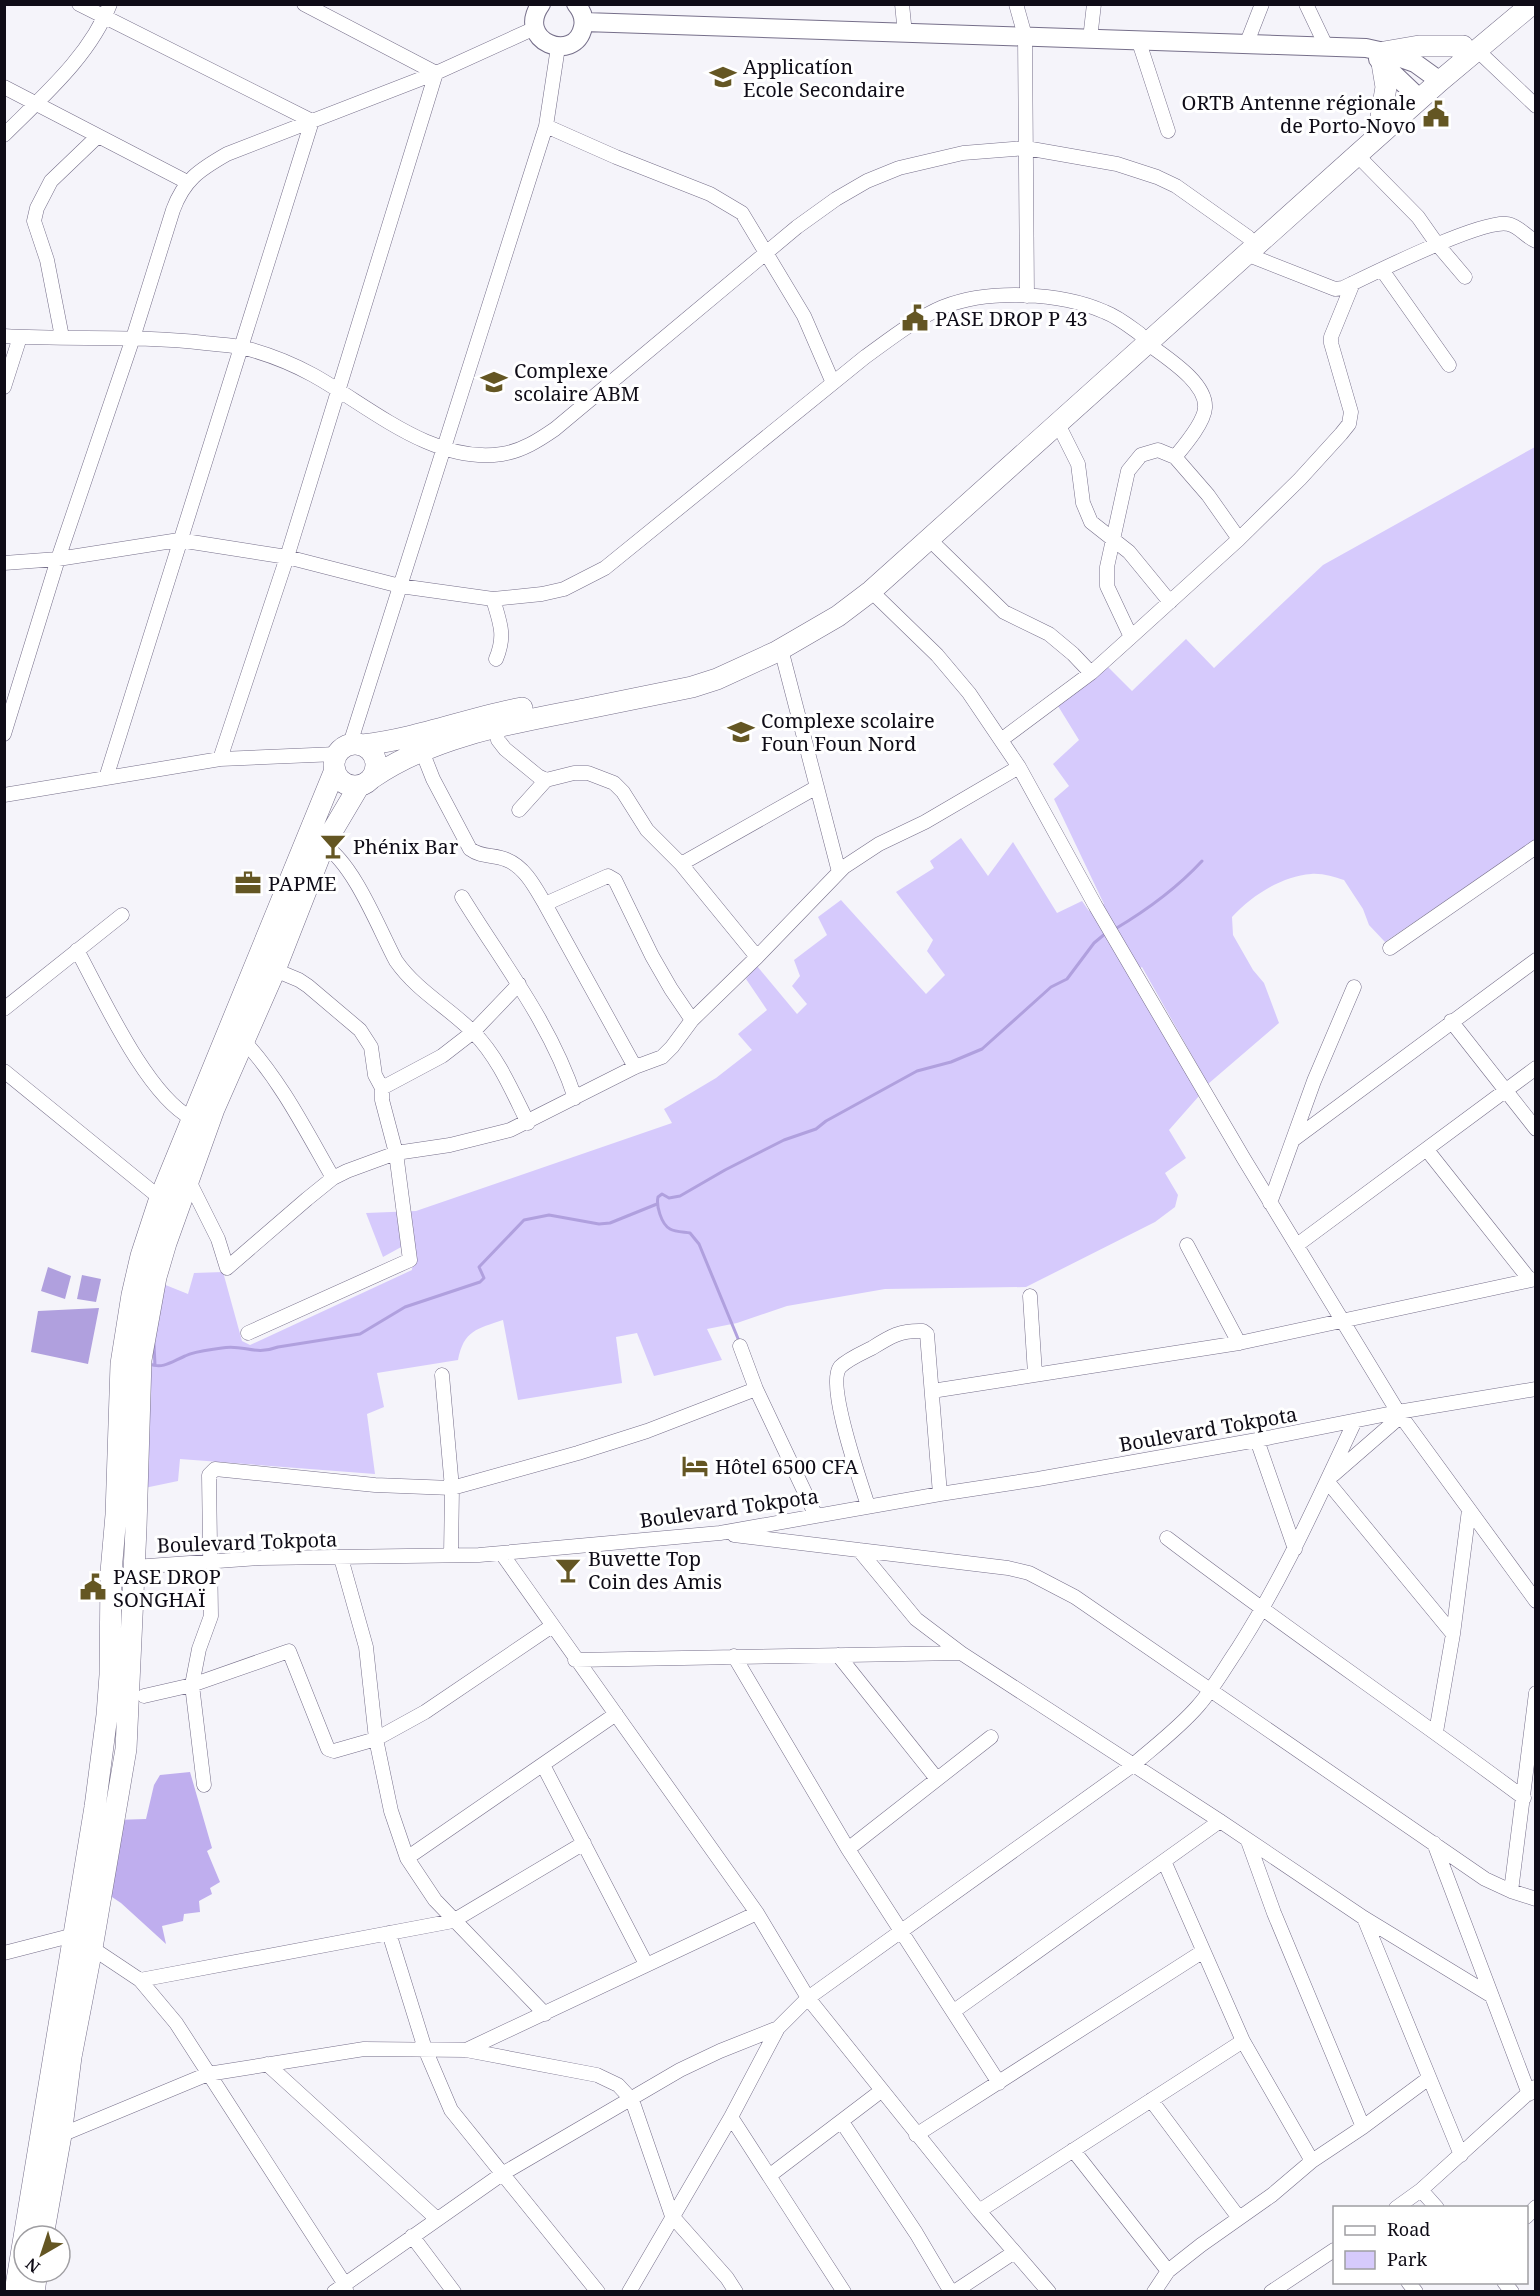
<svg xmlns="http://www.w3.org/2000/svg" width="1540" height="2296" viewBox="0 0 1540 2296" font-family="'Noto Serif',serif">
  <rect width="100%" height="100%" fill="#f5f4fa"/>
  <path fill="#d6cafc" d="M1535 447V840L1385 942 1369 925 1363 909 1344 880C1334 877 1322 873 1311 874 1282 876 1251 896 1232 917L1233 935 1253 970 1264 983 1279 1023 1208 1084 1142 967 1129 973 1199 1096 1169 1130 1186 1158 1165 1173 1178 1195 1175 1207 1155 1222 1026 1287 885 1289 787 1306 737 1323 707 1329 722 1360 654 1376 637 1333 616 1337 622 1383 518 1400 503 1320C477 1329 464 1330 458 1360L377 1373 384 1407 367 1414 375 1474 180 1459 178 1481 135 1490 163 1284 188 1294 194 1273 223 1272 242 1341 250 1345 412 1270 414 1240 383 1257 366 1213 416 1211 672 1123 664 1109 716 1078 752 1050 738 1034 767 1010 746 979 757 966 797 1014 807 1004 792 986 800 976 794 960 827 935 818 917 841 900 926 994 945 975 927 951 933 940 896 892 934 868 930 861 961 838 988 876 1013 842 1057 913 1082 901 1089 911 1104 904 1054 799 1069 786 1053 764 1079 740 1058 706 1108 667 1132 691 1186 639 1214 668 1323 565Z"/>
  <path fill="#bfaeee" d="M190 1772 212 1848 207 1851 220 1882 210 1888 212 1894 199 1901 200 1912 184 1914 183 1921 162 1926 166 1944 121 1903 109 1895 115 1820 146 1819 154 1785 160 1775Z"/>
  <path fill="#b0a0de" d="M48 1267 71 1276 65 1299 41 1291Z
    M82 1275 101 1279 96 1302 77 1299Z
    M99 1308 88 1364 31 1352 38 1311Z"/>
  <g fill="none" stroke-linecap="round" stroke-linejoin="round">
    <path stroke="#b0a0de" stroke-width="3" d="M1115 929C1147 910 1177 888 1202 861
      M739 1341 699 1244 690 1233C684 1232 675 1232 670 1229 661 1224 656 1205 658 1197L662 1194 669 1198 680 1196 725 1170 784 1140 816 1129 826 1121 917 1071 951 1062 982 1049 1051 987 1067 979 1094 943 1106 933
      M154 1344 155 1365
      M149 1364C164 1369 171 1362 185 1356 195 1351 210 1350 222 1348 244 1344 254 1356 278 1347L360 1334 405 1307 480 1282 484 1278 479 1267 524 1220 549 1215 599 1224 610 1223 657 1204"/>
    <g stroke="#766f8a" stroke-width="15">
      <path id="minor" d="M79 4 312 121 106 778
        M902 4 905 34
        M1016 4 1025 36 1027 296
        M1306 4 1326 46
        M1090 39 1094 4
        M1139 42 1168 131
        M1246 45 1262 4
        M1477 50 1536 106
        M4 87 187 182
        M546 126 616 157 710 194 742 213 804 316 833 383
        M4 135C43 96 90 56 110 4
        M1357 155 1418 217 1437 244 1465 277
        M1246 254 1335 289 1343 288C1372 274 1482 219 1508 224 1519 226 1526 237 1536 241
        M1382 270 1449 365
        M4 336C71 340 138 335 205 343 216 344 229 345 241 347 265 353 291 363 313 375 369 406 434 465 502 454 522 451 539 440 555 429L797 227 836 199 867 181 899 168 963 153 1026 148 1117 164 1157 177 1176 186 1248 237
        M62 337 47 260 34 221 37 208 51 181 98 136
        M1147 343C1165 357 1207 382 1205 408 1204 423 1184 446 1175 457
        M4 387 20 337
        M1058 424 1078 464 1083 503 1091 522 1129 552 1170 602
        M930 540 1004 612 1049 634 1073 654 1091 673
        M4 563 58 559 179 540 287 557 400 586 493 599 542 594 564 589 605 568 865 357C890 339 915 319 943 307 989 289 1060 292 1105 312 1118 317 1129 326 1140 334
        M871 591 937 655 969 693 1019 767 1095 905 1244 1159 1398 1412 1536 1601
        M493 599C500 623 506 635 496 659
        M1131 637 1107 586V567L1128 471 1141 455 1158 450 1175 457 1208 495 1239 539
        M781 649 839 872
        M496 728 498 740 505 749 538 776 546 780 574 773H588L614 783 623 792 647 830 681 864 757 957
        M4 734 58 559 133 338 173 210C184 180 199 170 227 154L436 73 535 28
        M1001 740 1091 673 1131 637 1239 539 1300 479 1341 434 1349 424 1351 412 1331 343V337L1353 283
        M350 744 546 126 558 47
        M422 751 433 779 470 849C482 858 495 854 507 860 525 867 536 889 545 904L635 1067
        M220 759 287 557 436 73 304 4
        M4 795 220 759 337 754
        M519 810 546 780
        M324 845C355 866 378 927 396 961 417 991 448 1007 474 1033 498 1057 513 1093 528 1123
        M681 864 817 787
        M462 897C502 962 551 1024 575 1098
        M545 904 608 876 615 880 652 956 671 989 692 1020
        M1390 948 1536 847
        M77 950C102 996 146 1094 191 1118
        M275 970 299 980 308 986 360 1030 371 1047 375 1075 382 1088
        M4 1009 122 915
        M1451 1021 1536 1129
        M244 1041C281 1081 306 1131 333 1178
        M4 1071 160 1198
        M1293 1140 1536 960
        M1427 1150 1530 1280
        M188 1179 218 1239 227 1268 307 1199 333 1178 347 1171 396 1153 450 1145 510 1130 635 1067 662 1057 672 1047 692 1020 757 957 844 867 879 844 925 822 1019 767
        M1270 1203 1314 1081 1354 987
        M1187 1245 1239 1343
        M1297 1245 1536 1068
        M1030 1296 1035 1374
        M248 1333 410 1260 396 1153 382 1100V1088L442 1056 473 1032 519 984
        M740 1346 756 1389 816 1516
        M442 1375 452 1488 451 1555
        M932 1391 1239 1343 1536 1279
        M1257 1440 1295 1549
        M1333 1475 1401 1416
        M1327 1481 1453 1634
        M868 1506C861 1483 826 1385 840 1367 848 1359 862 1353 872 1348 891 1336 901 1330 923 1331L927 1334 940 1494
        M734 1535 1008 1568 1029 1573 1075 1597 1485 1879 1511 1891 1536 1899
        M1167 1538C1284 1627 1406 1710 1524 1798
        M859 1550 916 1619 961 1653 1220 1821 1364 1918 1492 1996
        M502 1554 757 1913 808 1998 979 2211 1049 2292
        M341 1558 366 1647 376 1739 391 1811 407 1858 435 1900 545 2014
        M134 1567 261 1558 479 1555 720 1533 940 1494 1038 1479 1257 1440 1398 1412 1536 1389
        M838 1655 937 1779
        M734 1656 848 1849 999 2083
        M575 1660 961 1653
        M144 1696 192 1685 289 1651 328 1749 334 1751 376 1739 425 1712 552 1626
        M1436 1732 1453 1634 1469 1510
        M543 1765 646 1964
        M204 1785 192 1685 199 1649 211 1616 209 1475 215 1469 375 1485 452 1488 578 1453 647 1431 756 1389
        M1248 1841 1274 1913 1363 2127
        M1434 1843 1529 2094
        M848 1849 991 1737
        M407 1858 616 1714
        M1164 1861 1243 2041 1312 2161
        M1511 1891 1536 1693
        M1364 1918 1461 2155
        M389 1933 425 2049 451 2110 598 2292
        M92 1948 140 1980 176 2023 344 2283 346 2290
        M4 1953 74 1935
        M140 1980 453 1921 584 1843
        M954 2011 1220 1821
        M466 2050 757 1913
        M267 2064 437 2219
        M1151 2100 1239 2218
        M731 2117 844 2292
        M842 2122 916 2233 951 2292
        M61 2135 208 2074 364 2049 466 2050 597 2075 618 2085 632 2100 672 2216 727 2278 736 2292
        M916 2135 1202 1952
        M1073 2150 1168 2271
        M769 2176 881 2091
        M1421 2190 1437 2208
        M1396 2208 1421 2190 1535 2087
        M979 2211 1243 2041
        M1526 2217 1536 2207
        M412 2236 454 2292
        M1408 2282 1416 2292
        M1504 2282 1512 2292
        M334 2292 502 2174 680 2070 720 2051 778 2028 808 1998 1133 1765C1155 1746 1179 1728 1198 1706 1213 1689 1224 1669 1237 1650 1284 1577 1318 1499 1355 1421
        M629 2292 731 2117 778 2028
        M954 2292 1013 2253
        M1154 2292 1168 2271 1201 2245 1272 2195 1312 2161 1363 2127 1429 2078
        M1271 2292 1334 2250"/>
    </g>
    <g stroke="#766f8a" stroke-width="20">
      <path id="major" d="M541 4C514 41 575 65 583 27 585 18 582 11 576 4
        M584 22 1366 48 1384 52 1415 63 1440 81
        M1378 59 1420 99"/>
    </g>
    <g stroke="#766f8a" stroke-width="22">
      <path id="highway" d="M1384 52 1419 46H1463
        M1381 117 1386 87 1382 63
        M334 765a21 21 0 1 1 42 0a21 21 0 1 1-42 0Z
        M362 745C417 739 468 718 522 708
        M372 778C433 736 512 723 584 709 620 702 656 694 692 687L717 679 776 652 838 616 871 591 1357 155 1440 81 1532 4
        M43 2236 61 2135 71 2057 92 1948 126 1749 136 1528 141 1360 156 1277 166 1243 214 1109 275 970 324 845 359 786
        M15 2292 95 1807 107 1715 110 1675 111 1572 116 1515 121 1364 132 1295 141 1256 160 1198 335 770
        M34 2292 37 2272"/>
    </g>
    <use href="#minor" stroke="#fff" stroke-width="14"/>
    <use href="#major" stroke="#fff" stroke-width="18"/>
    <use href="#highway" stroke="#fff" stroke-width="21"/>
  </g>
  <defs>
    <g id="school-bare" transform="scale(2.07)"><path d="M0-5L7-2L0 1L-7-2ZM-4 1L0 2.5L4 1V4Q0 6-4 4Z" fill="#645623" stroke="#fff" stroke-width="2.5" paint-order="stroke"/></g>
    <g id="civic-bare" transform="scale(2.07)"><path d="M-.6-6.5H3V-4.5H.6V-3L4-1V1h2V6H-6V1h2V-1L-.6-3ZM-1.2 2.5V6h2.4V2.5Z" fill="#645623" stroke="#fff" stroke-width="2.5" paint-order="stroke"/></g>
    <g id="bar-bare" transform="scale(2.07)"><path d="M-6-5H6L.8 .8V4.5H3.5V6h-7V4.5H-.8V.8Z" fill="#645623" stroke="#fff" stroke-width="2.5" paint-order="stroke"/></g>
    <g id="office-bare" transform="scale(2.07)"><path d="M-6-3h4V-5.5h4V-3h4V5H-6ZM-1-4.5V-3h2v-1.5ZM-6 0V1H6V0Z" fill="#645623" stroke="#fff" stroke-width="2.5" paint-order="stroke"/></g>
    <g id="hotel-bare" transform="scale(2.07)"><path d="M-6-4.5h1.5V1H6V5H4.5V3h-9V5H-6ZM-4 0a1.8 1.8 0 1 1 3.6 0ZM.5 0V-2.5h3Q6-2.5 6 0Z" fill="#645623" stroke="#fff" stroke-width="2.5" paint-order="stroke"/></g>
  </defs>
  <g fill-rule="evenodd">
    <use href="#school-bare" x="723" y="77"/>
    <use href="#civic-bare" x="1436" y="114"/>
    <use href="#civic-bare" x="915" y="318"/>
    <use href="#school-bare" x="494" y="382"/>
    <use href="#school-bare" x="741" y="732"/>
    <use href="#bar-bare" x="333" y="846"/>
    <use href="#office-bare" x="248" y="883"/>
    <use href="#hotel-bare" x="695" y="1466"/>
    <use href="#bar-bare" x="568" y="1570"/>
    <use href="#civic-bare" x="93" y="1587"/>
  </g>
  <g text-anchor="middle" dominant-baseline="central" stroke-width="6" stroke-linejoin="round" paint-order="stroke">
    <g font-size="20" fill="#0f0c17" stroke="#fff" text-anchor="start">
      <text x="743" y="66">Applicatíon<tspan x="743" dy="23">Ecole Secondaire</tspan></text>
      <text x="1416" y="102" text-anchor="end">ORTB Antenne régionale<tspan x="1416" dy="23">de Porto-Novo</tspan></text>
      <text x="935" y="318">PASE DROP P 43</text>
      <text x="514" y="370">Complexe<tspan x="514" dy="23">scolaire ABM</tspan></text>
      <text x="761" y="720">Complexe scolaire<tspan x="761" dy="23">Foun Foun Nord</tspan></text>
      <text x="353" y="846">Phénix Bar</text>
      <text x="268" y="883">PAPME</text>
      <text x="715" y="1466">Hôtel 6500 CFA</text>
      <text x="588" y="1558">Buvette Top<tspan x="588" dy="23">Coin des Amis</tspan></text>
      <text x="113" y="1576">PASE DROP<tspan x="113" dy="23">SONGHAÏ</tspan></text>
    </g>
    <g font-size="20" fill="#0f0c17" stroke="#fff">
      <text transform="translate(1208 1429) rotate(-10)">Boulevard Tokpota</text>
      <text transform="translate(729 1508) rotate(-8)">Boulevard Tokpota</text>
      <text transform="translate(247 1542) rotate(-2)">Boulevard Tokpota</text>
    </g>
  </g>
  <rect width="1540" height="2296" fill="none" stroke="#0f0c17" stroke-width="12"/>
  <rect x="1333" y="2206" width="195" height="78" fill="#ffffff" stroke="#9f9ea2" stroke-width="1.5"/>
  <rect x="1345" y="2226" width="30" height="9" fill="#ffffff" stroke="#9f9ea2" stroke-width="1.5"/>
  <text x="1387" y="2236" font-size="18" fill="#0f0c17">Road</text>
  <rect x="1345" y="2251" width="30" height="18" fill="#d6cafc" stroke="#9f9ea2" stroke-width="1.5"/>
  <text x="1387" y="2266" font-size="18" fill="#0f0c17">Park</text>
  <g transform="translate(42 2254) rotate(219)"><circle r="28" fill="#ffffff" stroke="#9f9ea2" stroke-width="1.5"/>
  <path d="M0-4.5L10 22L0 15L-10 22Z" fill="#645623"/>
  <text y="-9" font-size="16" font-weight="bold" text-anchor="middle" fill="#0f0c17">N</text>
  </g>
</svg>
